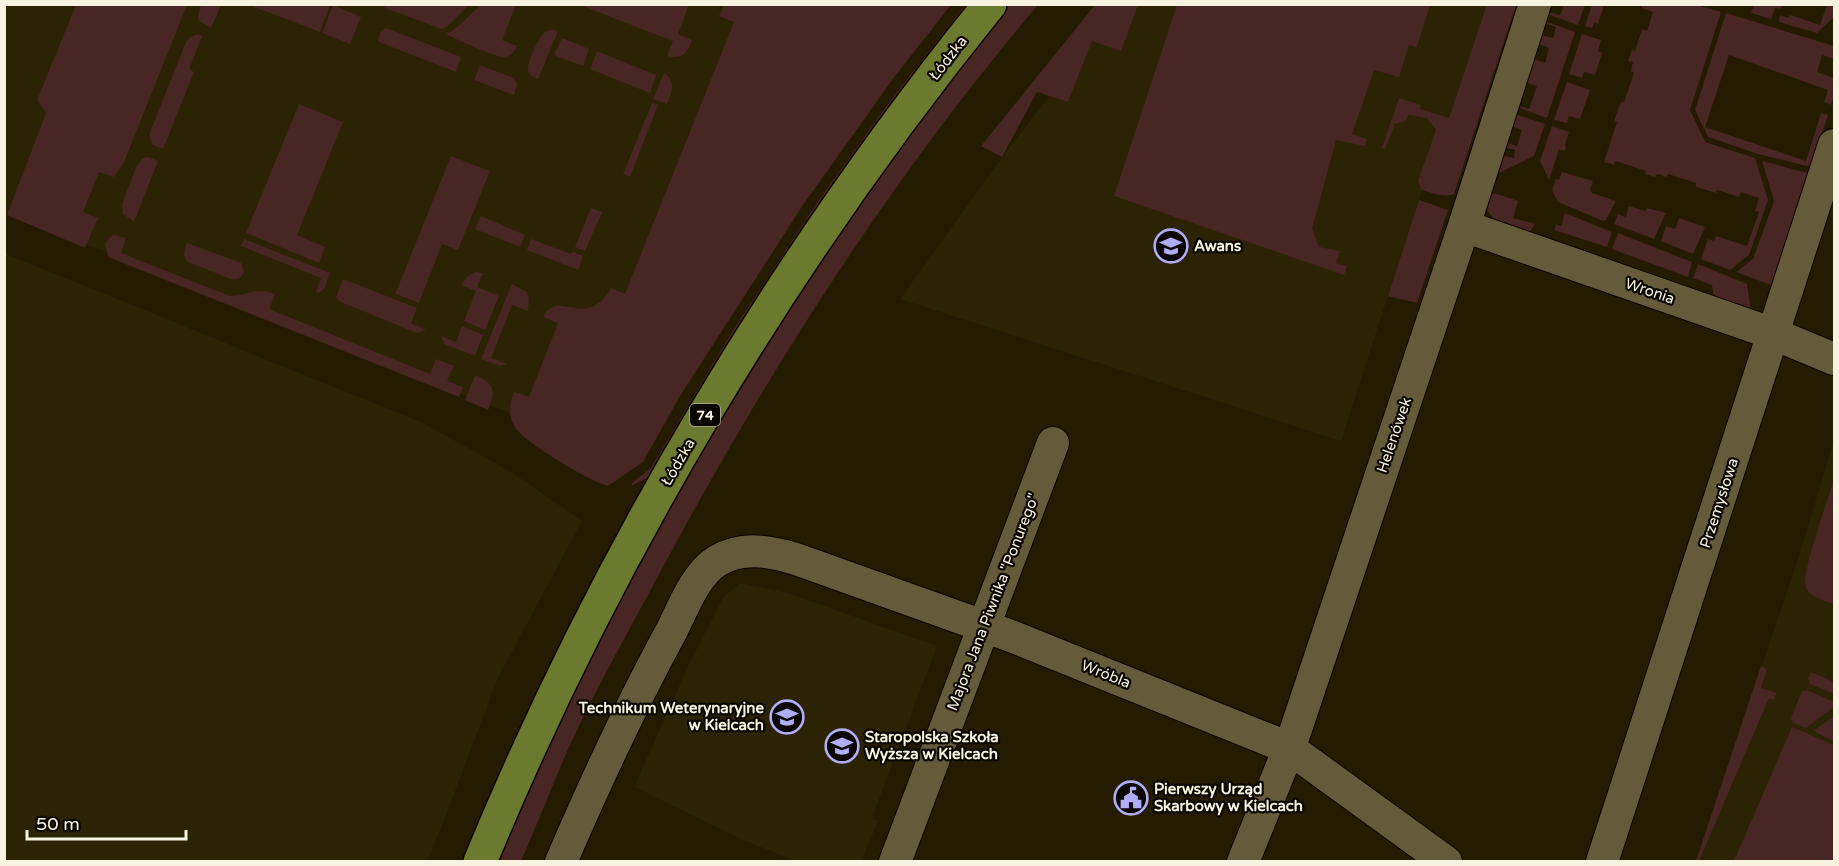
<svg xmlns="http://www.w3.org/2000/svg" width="1839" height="866" viewBox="0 0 1839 866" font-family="'Varela Round',sans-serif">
  <rect width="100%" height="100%" fill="#241b00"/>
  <path fill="#2c2304" d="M712 4 723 8 726 4H819L774 110 526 420 8 213 7 215H5L4 5Z
    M1121 5H1487L1449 118H1446L1418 203 1341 441 900 299 1002 157Z
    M4 253 423 423 513 473 582 521 498 678 445 818 427 861H5Z
    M1834 440V861L1696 862 1798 559Z
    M740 583 788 593 937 646 872 818 878 821 862 861H796L743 840 634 787 690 662 724 596Z"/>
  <path fill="#482623" d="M1487 4 1516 5 1454 194C1444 198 1430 193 1421 189L1418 181 1436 130 1427 118 1408 115 1405 121 1395 124 1385 149 1382 148 1383 145 1399 98 1421 105 1420 109 1449 118Z
    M76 5H187L124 162 114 177 99 172 83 212 98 218 85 248 7 215 46 113 37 100Z
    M201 5H221L211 28 199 21 198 16Z
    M249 5H330L320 32Z
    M333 5 361 17 350 44 322 33Z
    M384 5V4L469 5 448 26 442 29 385 8Z
    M481 5H516L502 40 517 46C514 52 510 57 503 57 496 57 455 39 446 34L454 30Z
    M580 5H689L678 34 692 40C688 53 682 60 667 56L673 41Z
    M724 5H951L895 76 803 205 680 396 643 462 608 486C588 480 526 444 515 427 508 416 509 403 514 392L529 397 558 323 543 317C558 287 585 332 611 288L625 294 734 22 719 16Z
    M965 5H974L655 474 631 486 633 482 651 468 732 332 819 200 888 104Z
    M1008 5H1038C886 184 759 385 649 593 622 643 594 693 570 745 553 783 538 823 521 861L496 862 536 764 631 574 704 443 779 319 904 138Z
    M1095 5H1138L1121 51 1092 41 1068 102 1037 92 1002 157 981 146Z
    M1177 5H1430L1417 47 1409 45 1399 77 1374 70 1352 134 1367 139 1365 146 1336 140 1312 229 1319 247 1340 251 1336 263 1347 266 1344 275 1114 196Z
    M1564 5H1585L1578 25 1544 13 1547 12 1560 15Z
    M1592 5H1604L1598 24 1594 22 1592 28 1585 26Z
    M1642 5H1696L1721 12 1690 110 1705 142 1755 158 1768 200 1749 255 1730 270 1701 259 1708 239 1714 241 1716 236 1747 246 1759 212 1755 211 1759 198 1741 192 1739 197 1717 190 1716 193 1696 187V183L1668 174 1667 177 1657 174 1655 177 1645 174 1646 171 1616 161 1614 165 1604 162 1617 122 1614 121 1621 102H1624L1634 73 1631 71 1633 62 1628 61 1632 50 1635 51 1642 29 1647 31 1653 12 1642 8Z
    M1754 5 1781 4 1782 5 1781 9 1775 8 1771 19 1751 13Z
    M1827 5H1834V17L1817 33 1779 22 1780 15 1788 18 1790 15 1820 25Z
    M1726 13 1834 46V59L1822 55 1817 72 1834 78V95L1831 105 1824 102 1828 90 1729 55 1705 127 1806 161 1821 113 1828 115 1811 167 1758 154 1708 137 1695 110Z
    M1542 20 1575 32 1547 118 1514 106 1517 105 1529 109 1537 86 1525 82 1534 59 1545 63 1549 48 1536 43 1538 34 1553 38 1556 27 1541 22Z
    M386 28 461 57 456 72 379 42 378 40 381 31Z
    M553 30 558 31 538 79C533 77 528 75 528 69 527 63 539 36 544 33 547 30 549 30 553 30Z
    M197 34 202 36 189 69 194 72 163 149 153 145 149 135 186 42 189 38Z
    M1582 34 1601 40 1598 51 1602 53 1595 75 1584 72 1582 78 1569 74Z
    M562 38 589 49 583 66 554 55Z
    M597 51 656 75 650 93 590 69Z
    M480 65 514 78 517 84 514 95 474 80Z
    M664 73C677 82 672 91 667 104L653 99Z
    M1567 82 1590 90 1580 119 1569 116 1567 123 1554 120Z
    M652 103 658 105 630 177 623 174Z
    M299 104 343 122 297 235 325 247 319 263 246 233Z
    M1512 113 1545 124 1534 156 1495 175 1500 155 1514 158 1515 150 1504 147 1505 142 1517 146 1522 130 1511 126Z
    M1552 126 1569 132 1565 145 1566 148 1564 151 1559 149 1549 180 1540 161Z
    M451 156 490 171 458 250 442 244 419 303 396 294V292Z
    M148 157 158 161 134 222 123 214 122 204 137 165 143 158Z
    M1762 161 1808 173 1771 285 1736 272 1753 259 1774 201Z
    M1562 172 1593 181 1590 190 1592 193 1616 201 1606 220 1603 221 1558 202 1552 190 1556 179 1559 180Z
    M1494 193 1518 201 1513 218 1535 224 1529 233 1493 224 1494 219 1487 210 1491 195Z
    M1419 200 1448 210 1417 303 1388 296Z
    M1629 206 1645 211 1647 208 1666 213 1654 239 1614 224 1618 214 1626 217Z
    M591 208 602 212 585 251 575 247Z
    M1565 213 1612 232 1607 247 1554 230 1556 225 1561 226Z
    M481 216 525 235 520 247 475 229Z
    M1679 218 1705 227 1693 254 1661 241 1666 226 1675 229Z
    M1618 233 1692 262 1688 277 1612 249Z
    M114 235 126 238 121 253 230 296C248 296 256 286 275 294L269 309 430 374 436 359 454 366 447 381 463 387 459 397 108 257 105 244 110 237Z
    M244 239 330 273 324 289 319 293 316 292 321 278 241 246Z
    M531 239 571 254 573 252 583 256 578 270 527 250Z
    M187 243 241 263 244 272C241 279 238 279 231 279L188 262C182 255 184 251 187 243Z
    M1698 264 1747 284 1751 312 1714 298 1712 285 1693 278Z
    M475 272 483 273 477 287 499 296 485 330 464 321 476 291 461 285 467 277Z
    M343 279 417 308 411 323 426 330 417 333 341 302 336 297Z
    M512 284 527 292 529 299 528 311 512 305 491 358 507 364 500 366 481 359Z
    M462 326 483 335 475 356 444 344 441 336 456 342Z
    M475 375C495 383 496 391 488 410L465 400Z
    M1834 479V604C1825 601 1811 598 1806 588 1800 575 1829 497 1834 479Z
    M1761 666 1767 670 1761 688 1777 693 1774 700 1769 698 1699 861H1696Z
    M1811 672 1834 682V694L1810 684 1808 678Z
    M1807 690 1834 702V707L1806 728 1793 723 1791 718 1802 691Z
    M1834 716V741L1813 731Z
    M1792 727 1834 745V861H1734Z"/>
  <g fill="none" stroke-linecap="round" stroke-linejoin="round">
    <g stroke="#0e0500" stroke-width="34">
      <path id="minor" d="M1464 226 1774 334 1834 359
        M561 862C595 783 631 705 672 630 683 608 695 575 717 561 742 546 770 551 796 559L1011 636 1289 748 1446 862
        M895 862 1053 443
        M1243 862 1292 741 1464 226 1535 4
        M1602 862 1834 145"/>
    </g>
    <g stroke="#0e0500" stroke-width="36">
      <path id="major" d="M480 862C606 556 782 261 990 4"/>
    </g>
    <use href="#minor" stroke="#655b3b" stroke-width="32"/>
    <use href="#major" stroke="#6b7a2e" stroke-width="33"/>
  </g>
  <defs>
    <g id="university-ring" transform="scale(1.725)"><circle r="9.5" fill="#0a0600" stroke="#b1adfa" stroke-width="1.5"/><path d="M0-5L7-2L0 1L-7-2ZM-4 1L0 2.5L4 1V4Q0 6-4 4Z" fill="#b1adfa"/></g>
    <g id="school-ring" transform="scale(1.725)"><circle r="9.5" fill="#0a0600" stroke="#b1adfa" stroke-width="1.5"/><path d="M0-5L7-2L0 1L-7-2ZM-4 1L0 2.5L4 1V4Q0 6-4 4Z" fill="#b1adfa"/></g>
    <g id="civic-ring" transform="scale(1.725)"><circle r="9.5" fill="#0a0600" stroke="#b1adfa" stroke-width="1.5"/><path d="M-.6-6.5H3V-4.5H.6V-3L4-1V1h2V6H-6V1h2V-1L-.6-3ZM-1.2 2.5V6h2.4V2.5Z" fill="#b1adfa"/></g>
  </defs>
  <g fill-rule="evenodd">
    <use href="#university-ring" x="1171" y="246"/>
    <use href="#school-ring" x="787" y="717"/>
    <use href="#university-ring" x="842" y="746"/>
    <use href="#civic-ring" x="1131" y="798"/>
  </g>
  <g text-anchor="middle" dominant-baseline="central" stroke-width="4.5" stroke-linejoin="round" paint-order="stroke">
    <rect fill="#0a0600" stroke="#b1ab9d" stroke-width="1.5" x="690" y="404" width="30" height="22" rx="4.5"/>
    <g font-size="14" font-weight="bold" fill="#f8f2e0">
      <text x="705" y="415">74</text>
    </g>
    <g font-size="15" fill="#f8f2e0" stroke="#0a0600">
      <text transform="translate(948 58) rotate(-52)">Łódzka</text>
      <text transform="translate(1650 291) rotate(19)">Wronia</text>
      <text transform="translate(1394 435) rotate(-71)">Helenówek</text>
      <text transform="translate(678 462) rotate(-60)">Łódzka</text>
      <text transform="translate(1719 503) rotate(-72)">Przemysłowa</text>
      <text transform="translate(993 602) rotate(-69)">Majora Jana Piwnika "Ponurego"</text>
      <text transform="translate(1106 674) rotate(22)">Wróbla</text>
    </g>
    <g font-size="15" font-weight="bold" fill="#f8f2e0" stroke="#0a0600" text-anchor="start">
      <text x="1194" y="246">Awans</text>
      <text x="764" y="708" text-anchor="end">Technikum Weterynaryjne<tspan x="764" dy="17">w Kielcach</tspan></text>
      <text x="865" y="737">Staropolska Szkoła<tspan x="865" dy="17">Wyższa w Kielcach</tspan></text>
      <text x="1154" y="789">Pierwszy Urząd<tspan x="1154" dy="17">Skarbowy w Kielcach</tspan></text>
    </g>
  </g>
  <rect width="1839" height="866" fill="none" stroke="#f8f2e0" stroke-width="12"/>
  <path d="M27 830v9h159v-9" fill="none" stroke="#f8f2e0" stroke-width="3"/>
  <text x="36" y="830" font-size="18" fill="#f8f2e0" stroke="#0a0600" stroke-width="4.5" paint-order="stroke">50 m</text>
</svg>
